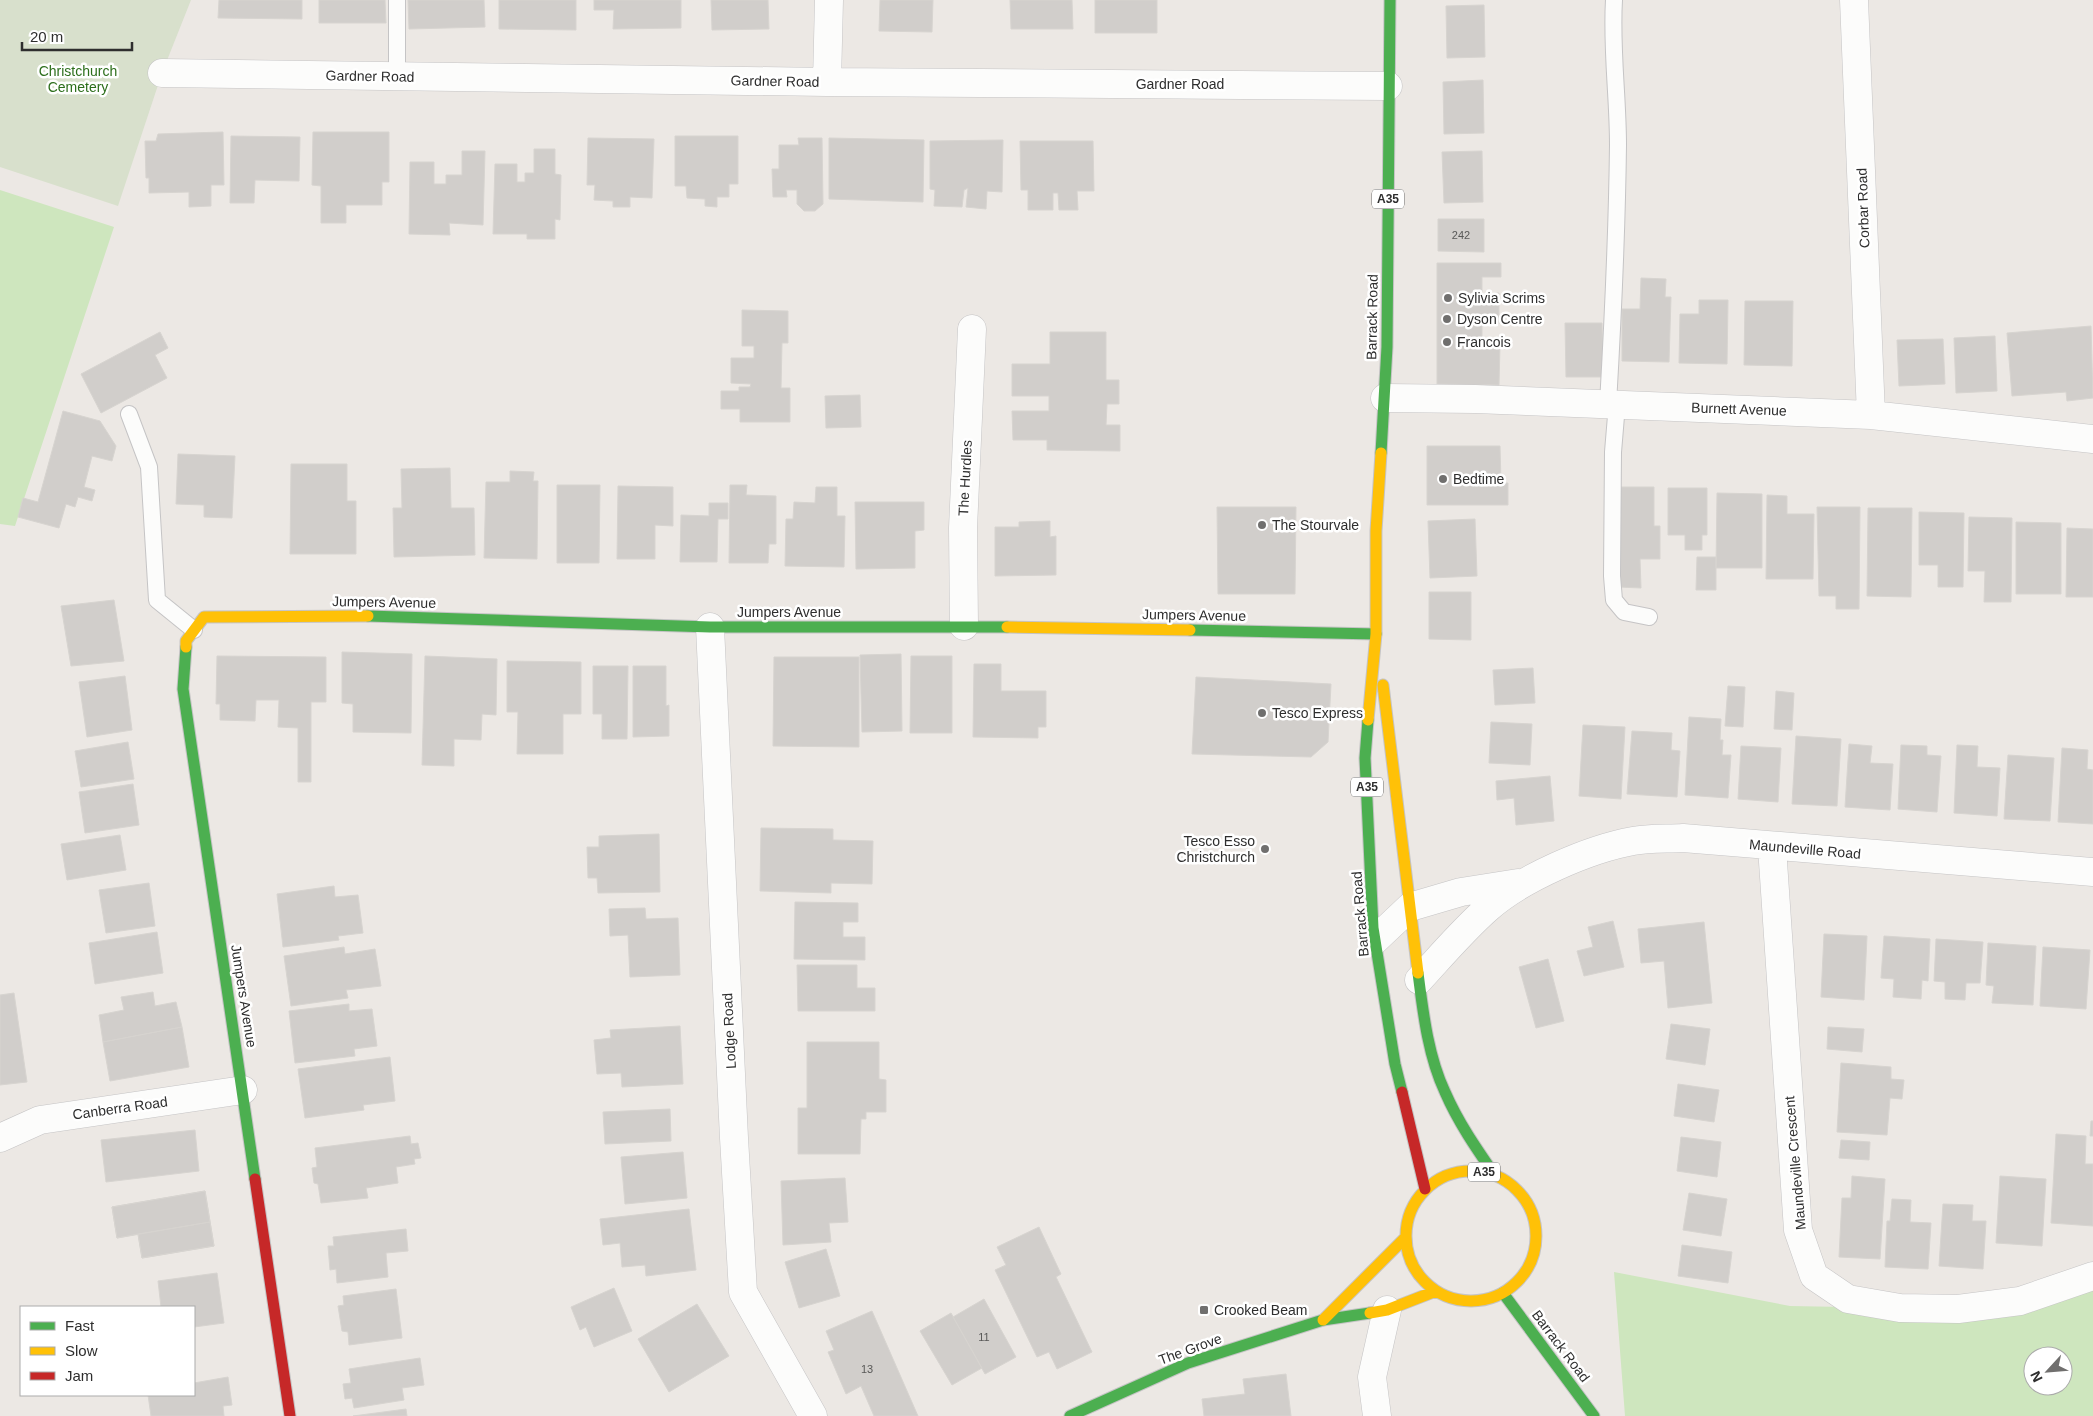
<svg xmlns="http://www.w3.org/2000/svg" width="2093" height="1416" viewBox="0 0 2093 1416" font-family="Arial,sans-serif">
  <rect width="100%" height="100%" fill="#ece8e4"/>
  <path fill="#cee6be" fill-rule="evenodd" d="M0 190 114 227 15 526 0 524Z
    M1614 1272 1790 1306 1900 1308 2093 1276V1416H1625ZM2033 1356H2063V1386H2033Z"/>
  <path fill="#d8e0cc" d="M0 0H191L162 73 118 206 0 167Z"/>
  <path fill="#d1cecb" stroke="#d7d4d0" d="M219 0H302V19L218 18Z
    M319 0H385L386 23H319Z
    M408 0H484L485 27 409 29Z
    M499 0H576V30L499 29Z
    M594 0H681V28L613 29 614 10H594Z
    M711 0H768L769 29 712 30Z
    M880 0H933L932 32 879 31Z
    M1010 0H1072L1073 29H1011Z
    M1095 0H1157V33H1095Z
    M1484 5 1485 57 1447 58 1446 6Z
    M1483 80 1484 133 1444 134 1443 82Z
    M223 132 224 185H211V206L189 207V192L149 193V178H146L145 141H156L158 134Z
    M313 132H389V182H382V205H346V223H321V186L312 185Z
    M231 136 300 137 299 181 255 180 254 203H230Z
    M675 136H738V184H729V197H717V207L705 206V199L687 198 686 186H675Z
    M588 138 654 139 652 198 630 197V207H613V201L594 200 595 185H587Z
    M798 138H822L823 204 815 211H804L797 204V190H786L787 197H773L772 169H779V145H799Z
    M829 138 924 140 923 202 829 199Z
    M1003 140 1002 192 987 191 986 209 966 207 968 188 964 190 962 207 934 206 935 190 930 189V141Z
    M1020 141H1093L1094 191H1077L1078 210H1059L1058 193H1053V210H1028V190H1021Z
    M534 149H555V174L561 175 560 220 555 219V239H527V234H493L495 164H517V182H525V173H534Z
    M462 151H485L483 225 449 223 450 235 409 234 410 162H434V184H446V175H462Z
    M1482 151 1483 202 1444 203 1442 152Z
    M1438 219H1484V252L1438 251Z
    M1437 263H1501V277H1482V294L1499 293V324H1482V343L1500 344 1499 385 1437 384Z
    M1641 278 1666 279 1665 297H1671L1669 362 1622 361V309H1640Z
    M1699 300H1728L1727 364 1679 363 1680 314H1699Z
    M1745 301H1793L1792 366 1744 365Z
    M742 310 788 311V343H782L781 388H790V422H740V409H721V391H739V387H750L751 384 731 383V358H754V346H742Z
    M1565 323H1602L1603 377H1566Z
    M2091 326 2093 398 2067 401 2066 392 2012 396 2007 333Z
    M160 332 168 348 155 355 167 378 101 413 81 374Z
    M1050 332H1106V380H1119V404H1107L1106 425H1120V451L1047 450V440H1013L1012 411H1049V396H1012V364H1050Z
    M1995 336 1997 391 1956 393 1954 338Z
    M1943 339 1945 384 1899 386 1897 340Z
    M860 395 861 427 826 428 825 396Z
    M63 411 100 421 116 446 112 461 92 456 84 487 95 490 92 501 78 497 75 507 66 504 59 528 18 517 23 498 38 502Z
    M1427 446H1500L1501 483H1508V505H1427Z
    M178 454 235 456 232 518 204 517V505L176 504Z
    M291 464H347V501H356V554H290Z
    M450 468 451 508H474L475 555 394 557 393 508H402L401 469Z
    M510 471 534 472 533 481H538L537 559 484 558 486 482H510Z
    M557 485H600L599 563H557Z
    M730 485H747L746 495 776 496V544H769L768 563H729Z
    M618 486 673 487V526L655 525V559H617Z
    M816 487H837V516H845L844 567 785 566 786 519H793L794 502 815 503Z
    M1620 487H1654V526H1660V559H1640L1641 588 1619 587Z
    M1668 488H1707V535H1702V550H1685V535H1668Z
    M1717 493 1762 494V568H1716Z
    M1767 495 1787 496V514H1814L1813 579H1766Z
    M855 502H924V530L915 531V568L856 569Z
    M709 503H728V519H718L717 562H680L681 515 709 516Z
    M1217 507H1296L1295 594H1218Z
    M1817 507H1860L1859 609H1836V596H1819Z
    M1868 508H1912L1911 597 1867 596Z
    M1919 512 1964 513 1963 587H1938V565H1919Z
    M1969 517 2012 518 2011 602H1984L1985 571H1968Z
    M1475 519 1477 576 1430 578 1428 521Z
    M1050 521V537L1056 536V575L995 576V527H1019V522Z
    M2016 522 2061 523V594H2016Z
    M2067 528 2093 529V597H2066Z
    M1697 557H1716V590H1696Z
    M1429 592H1471V640L1429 639Z
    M114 600 124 661 71 666 61 606Z
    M342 652 412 654 411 733 353 732V704L342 703Z
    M901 654 902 731 862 732 860 655Z
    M217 656 326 657V702H311V782H298V728L278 727 279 700H256L255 721 220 720V704H216Z
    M425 656 497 659 496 715 482 714 481 740 454 739V766L422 765Z
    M911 656H952V733H910Z
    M774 657H859V747L773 746Z
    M507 661 581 662V714H563V754H517L518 712H507Z
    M974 664H1001V691H1046V727H1038V738L973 737Z
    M593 666H628L627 739H602V714H593Z
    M633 666H666V706L669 705V736L633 737Z
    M1533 668 1535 703 1495 705 1493 670Z
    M125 676 132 730 87 737 79 682Z
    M1196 677 1331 684 1328 742 1311 757 1192 754Z
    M1728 686 1745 687 1743 727 1725 726Z
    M1776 691 1794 693 1792 730 1774 729Z
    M1689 717 1721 719 1720 740H1723L1722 755H1731L1728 798 1685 795Z
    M1491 722 1532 724 1530 765 1489 763Z
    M1583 725 1625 727 1621 799 1579 796Z
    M1632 731 1672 733 1671 750 1680 751 1677 797 1627 794Z
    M1796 736 1841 739 1837 806 1792 804Z
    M128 742 134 779 81 787 75 751Z
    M1849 744 1872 746 1870 763 1893 764 1890 810 1845 807Z
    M1901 745 1927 746V755L1941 756 1937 812 1898 809Z
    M1957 745 1978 746 1977 767 2000 768 1997 816 1954 813Z
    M1741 746 1781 748 1778 802 1738 799Z
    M2062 748 2088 750 2087 769 2093 770V824L2058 822Z
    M2008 755 2054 758 2050 821 2004 819Z
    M1550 776 1554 821 1516 825 1514 798 1497 800 1496 781Z
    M133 784 139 825 85 833 79 792Z
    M761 828 833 829V840L873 841 872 884 831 883V893L760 891Z
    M659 834 660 892 598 893 597 878H588L587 847H599V836Z
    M120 835 126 870 67 880 61 844Z
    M149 883 155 926 106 933 99 890Z
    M334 886 335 897 358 895 363 933 338 936 339 940 283 947 277 894Z
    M795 902 858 903V922H843V937H865V960L794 959Z
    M645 908 646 919 678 918 680 975 630 977 628 935 610 936 609 909Z
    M1613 921 1624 967 1584 976 1577 951 1593 947 1588 927Z
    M1704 922 1712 1003 1668 1008 1664 961 1641 963 1638 929Z
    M157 932 163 973 95 984 89 943Z
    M1824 934 1867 936 1864 1000 1821 997Z
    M1884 936 1930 939 1928 981 1922 980 1921 999 1893 997 1894 979 1881 978Z
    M1936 939 1983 942 1980 983H1966L1965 1000 1945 999V982L1934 981Z
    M1988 943 2036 946 2033 1005 1992 1003 1994 986 1986 985Z
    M344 947 345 954 375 949 381 986 346 990 348 998 291 1006 284 956Z
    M2043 947 2090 950 2086 1009 2040 1006Z
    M1548 959 1564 1021 1536 1028 1519 967Z
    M797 965H857V988H875V1011H798Z
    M153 992 155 1006 176 1002 182 1027 103 1042 99 1015 124 1010 121 997Z
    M14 993 27 1082 0 1085V995Z
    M349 1004V1011L372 1009 377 1046 354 1049 355 1056 295 1063 289 1011Z
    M1671 1024 1710 1029 1705 1065 1666 1059Z
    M680 1026 683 1084 622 1087 621 1073 597 1074 594 1040 611 1038 610 1030Z
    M182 1027 189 1067 110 1081 103 1042Z
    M1828 1027 1864 1029 1862 1052 1827 1049Z
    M807 1042H879V1079L886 1080V1112H866V1119H861L860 1154H798V1108H807Z
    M390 1057 395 1101 363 1105 364 1110 305 1118 298 1069Z
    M1841 1063 1891 1067V1079L1904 1080 1902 1099 1890 1098 1887 1135 1837 1132Z
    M1678 1084 1719 1090 1714 1122 1674 1116Z
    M670 1109 671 1141 605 1144 603 1112Z
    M2091 1121H2093V1136H2090Z
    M195 1130 199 1171 106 1182 101 1140Z
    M2056 1134 2086 1136 2085 1164H2093V1226L2051 1223Z
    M410 1136 411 1144 418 1143 421 1158 414 1159 415 1164 396 1167 398 1183 366 1188 368 1198 321 1203 318 1184 314 1183 312 1168 317 1167 315 1148Z
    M1681 1137 1721 1142 1717 1177 1677 1171Z
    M1841 1140 1870 1142 1869 1160 1839 1158Z
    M683 1152 687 1198 625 1204 621 1157Z
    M1852 1176 1885 1179 1880 1259 1839 1257 1842 1198H1851Z
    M2000 1176 2046 1179 2042 1246 1996 1243Z
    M845 1178 848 1222 829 1223 831 1242 783 1245 781 1181Z
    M205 1191 214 1246 142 1258 138 1234 117 1238 112 1207Z
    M205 1191 210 1222 117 1238 112 1207Z
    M1689 1193 1727 1199 1721 1236 1683 1230Z
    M1892 1199 1911 1200 1910 1222 1931 1223 1928 1269 1885 1267 1887 1221H1890Z
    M1943 1204 1973 1205 1972 1221H1986L1983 1269 1939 1266Z
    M689 1209 696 1270 646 1276 645 1265 622 1267 620 1243 603 1245 600 1219Z
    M210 1222 214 1246 142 1258 138 1234Z
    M1039 1227 1061 1274 1056 1277 1092 1352 1057 1369 1049 1352 1037 1357 995 1270 1006 1265 997 1247Z
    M406 1229 408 1251 386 1253 388 1277 337 1283 336 1269 330 1270 328 1246H334L333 1237Z
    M1682 1245 1732 1252 1728 1283 1678 1276Z
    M826 1249 840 1296 799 1308 785 1262Z
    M217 1273 224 1323 194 1327V1307H161L158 1281Z
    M614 1288 632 1331 594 1347 586 1327 580 1330 571 1307Z
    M396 1289 402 1338 349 1345 348 1332 342 1331 338 1306 344 1305 343 1296Z
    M984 1299 1016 1357 985 1374 953 1317Z
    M697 1304 729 1356 669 1392 638 1339Z
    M872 1311 918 1416H874L861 1386 846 1394 828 1352 834 1350 826 1331Z
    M951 1313 982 1368 952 1385 920 1331Z
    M420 1358 424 1385 402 1388 404 1400 354 1408 352 1398 345 1399 343 1384 351 1383 349 1369Z
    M1286 1374 1291 1416H1204L1202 1399 1245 1394 1243 1379Z
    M228 1377 232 1405 223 1406 224 1416H151L148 1395H194V1383Z
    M406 1409 407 1416H353Z"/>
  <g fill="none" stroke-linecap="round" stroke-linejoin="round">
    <g stroke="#c5c4c5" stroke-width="18">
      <path id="lane" d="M397 0V76
        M1608 404C1613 317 1617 231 1618 145 1618 96 1611 48 1614 0
        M1617 404 1613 452 1612 576 1614 600 1624 612 1649 617
        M129 414 149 467 157 600 194 630"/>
    </g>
    <g stroke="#c5c4c5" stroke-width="29">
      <path id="street" d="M1854 0 1871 415
        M162 73 827 82 1388 86
        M827 82 829 0
        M1385 398 1475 399 1871 415 2093 439
        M964 626 963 528 972 329
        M710 627 734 1138 743 1292 813 1416
        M1772 847 1798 1230 1814 1276 1848 1299 1900 1308 1958 1309 2020 1301 2093 1276
        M1375 940 1410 907 1461 892 1518 883
        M1419 980C1441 956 1463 930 1488 908 1522 878 1589 849 1633 841 1649 838 1667 839 1683 838L2093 872
        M0 1138 40 1120 243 1090
        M1377 1416 1372 1377 1387 1310"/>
    </g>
    <g stroke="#c5c4c5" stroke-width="13">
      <path id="fast" d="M1381 453 1387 347 1390 0
        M368 616 710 627H1007
        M1190 630 1376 634
        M186 647 183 689 255 1179
        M1368 720 1365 758 1373 928 1395 1064 1402 1092
        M1418 973C1423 1012 1428 1056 1445 1092 1458 1122 1476 1148 1494 1174
        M1503 1293 1594 1416
        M1070 1416 1188 1363 1323 1320 1370 1313"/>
    </g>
    <g stroke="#c5c4c5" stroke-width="13">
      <path id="slow" d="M1007 627 1190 630
        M186 647V641L204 617 368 616
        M1383 685 1418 973
        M1368 720 1376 634V531L1381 453
        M1406 1236a65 65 0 1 1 130 0a65 65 0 1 1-130 0Z
        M1370 1313 1387 1310 1436 1291
        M1323 1320 1405 1238"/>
    </g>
    <g stroke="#c5c4c5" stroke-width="13">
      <path id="jam" d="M1402 1092 1425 1189
        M255 1179 290 1416"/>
    </g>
    <use href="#lane" stroke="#fcfcfb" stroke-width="16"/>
    <use href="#street" stroke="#fcfcfb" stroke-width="28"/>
    <use href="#fast" stroke="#4caf50" stroke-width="11"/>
    <use href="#slow" stroke="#ffc107" stroke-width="11"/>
    <use href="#jam" stroke="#c62828" stroke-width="11"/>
  </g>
  <g fill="#706f6e" stroke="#fff" stroke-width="2">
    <circle cx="1448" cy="298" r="5"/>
    <circle cx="1447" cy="319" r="5"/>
    <circle cx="1447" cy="342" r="5"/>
    <circle cx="1443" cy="479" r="5"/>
    <circle cx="1262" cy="525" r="5"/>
    <circle cx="1262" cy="713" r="5"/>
    <circle cx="1265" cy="849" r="5"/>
    <rect x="1199" y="1305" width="10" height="10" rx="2.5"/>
  </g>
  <g text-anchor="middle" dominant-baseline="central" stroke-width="5" stroke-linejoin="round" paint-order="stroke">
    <g font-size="11" fill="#585857">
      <text x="1461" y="235">242</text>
      <text x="984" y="1337">11</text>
      <text x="867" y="1369">13</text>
    </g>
    <g fill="#fff" stroke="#6d6d6d" stroke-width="1">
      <rect x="1372" y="189.5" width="32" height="19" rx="4"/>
      <rect x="1351" y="777.5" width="32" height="19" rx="4"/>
      <rect x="1468" y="1162.5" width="32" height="19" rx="4"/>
    </g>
    <g font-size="12" font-weight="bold" fill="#2e2e2e">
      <text x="1388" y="199">A35</text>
      <text x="1367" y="787">A35</text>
      <text x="1484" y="1172">A35</text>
    </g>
    <g font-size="14" fill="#2c6e1b" stroke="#fff">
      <text x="78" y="71">Christchurch<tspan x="78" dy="16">Cemetery</tspan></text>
    </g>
    <g font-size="14" fill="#2e2e2e" stroke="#fff">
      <text transform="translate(370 76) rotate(1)">Gardner Road</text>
      <text transform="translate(775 81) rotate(1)">Gardner Road</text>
      <text x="1180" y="84">Gardner Road</text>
      <text transform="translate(1863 208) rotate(-92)">Corbar Road</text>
      <text transform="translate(1372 317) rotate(-89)">Barrack Road</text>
      <text transform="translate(1739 409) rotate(2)">Burnett Avenue</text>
      <text transform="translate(965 478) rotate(-87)">The Hurdles</text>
      <text transform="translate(384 602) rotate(1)">Jumpers Avenue</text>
      <text x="789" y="612">Jumpers Avenue</text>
      <text transform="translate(1194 615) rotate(1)">Jumpers Avenue</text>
      <text transform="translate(1805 849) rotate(5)">Maundeville Road</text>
      <text transform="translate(1360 914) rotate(-95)">Barrack Road</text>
      <text transform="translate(244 996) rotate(81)">Jumpers Avenue</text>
      <text transform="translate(729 1031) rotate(-93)">Lodge Road</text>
      <text transform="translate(120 1108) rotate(-8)">Canberra Road</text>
      <text transform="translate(1795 1163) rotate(-95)">Maundeville Crescent</text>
      <text transform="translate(1561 1346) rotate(53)">Barrack Road</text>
      <text transform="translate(1190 1349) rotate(-20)">The Grove</text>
    </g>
    <g font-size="14" fill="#2e2e2e" stroke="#fff" text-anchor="start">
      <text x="1458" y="298">Sylivia Scrims</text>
      <text x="1457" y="319">Dyson Centre</text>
      <text x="1457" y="342">Francois</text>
      <text x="1453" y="479">Bedtime</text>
      <text x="1272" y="525">The Stourvale</text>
      <text x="1272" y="713">Tesco Express</text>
      <text x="1255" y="841" text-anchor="end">Tesco Esso<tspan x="1255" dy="16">Christchurch</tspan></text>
      <text x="1214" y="1310">Crooked Beam</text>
    </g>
  </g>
  <rect x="20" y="1306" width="175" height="90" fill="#ffffff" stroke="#ababab"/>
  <rect x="30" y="1322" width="25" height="8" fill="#4caf50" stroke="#ababab"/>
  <text x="65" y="1331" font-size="15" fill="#2e2e2e">Fast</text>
  <rect x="30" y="1347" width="25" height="8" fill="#ffc107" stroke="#ababab"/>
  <text x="65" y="1356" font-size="15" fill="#2e2e2e">Slow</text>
  <rect x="30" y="1372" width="25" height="8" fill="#c62828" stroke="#ababab"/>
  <text x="65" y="1381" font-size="15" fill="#2e2e2e">Jam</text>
  <g transform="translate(2048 1371) rotate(244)"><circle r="24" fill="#ffffff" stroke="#ababab"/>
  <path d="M0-4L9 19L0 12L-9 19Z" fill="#706f6e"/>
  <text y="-8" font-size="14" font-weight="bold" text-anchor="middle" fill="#2e2e2e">N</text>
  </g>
  <path d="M22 42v8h110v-8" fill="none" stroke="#2e2e2e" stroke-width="2.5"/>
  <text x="30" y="42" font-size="15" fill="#2e2e2e" stroke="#ffffff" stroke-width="4" paint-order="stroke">20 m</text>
</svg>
